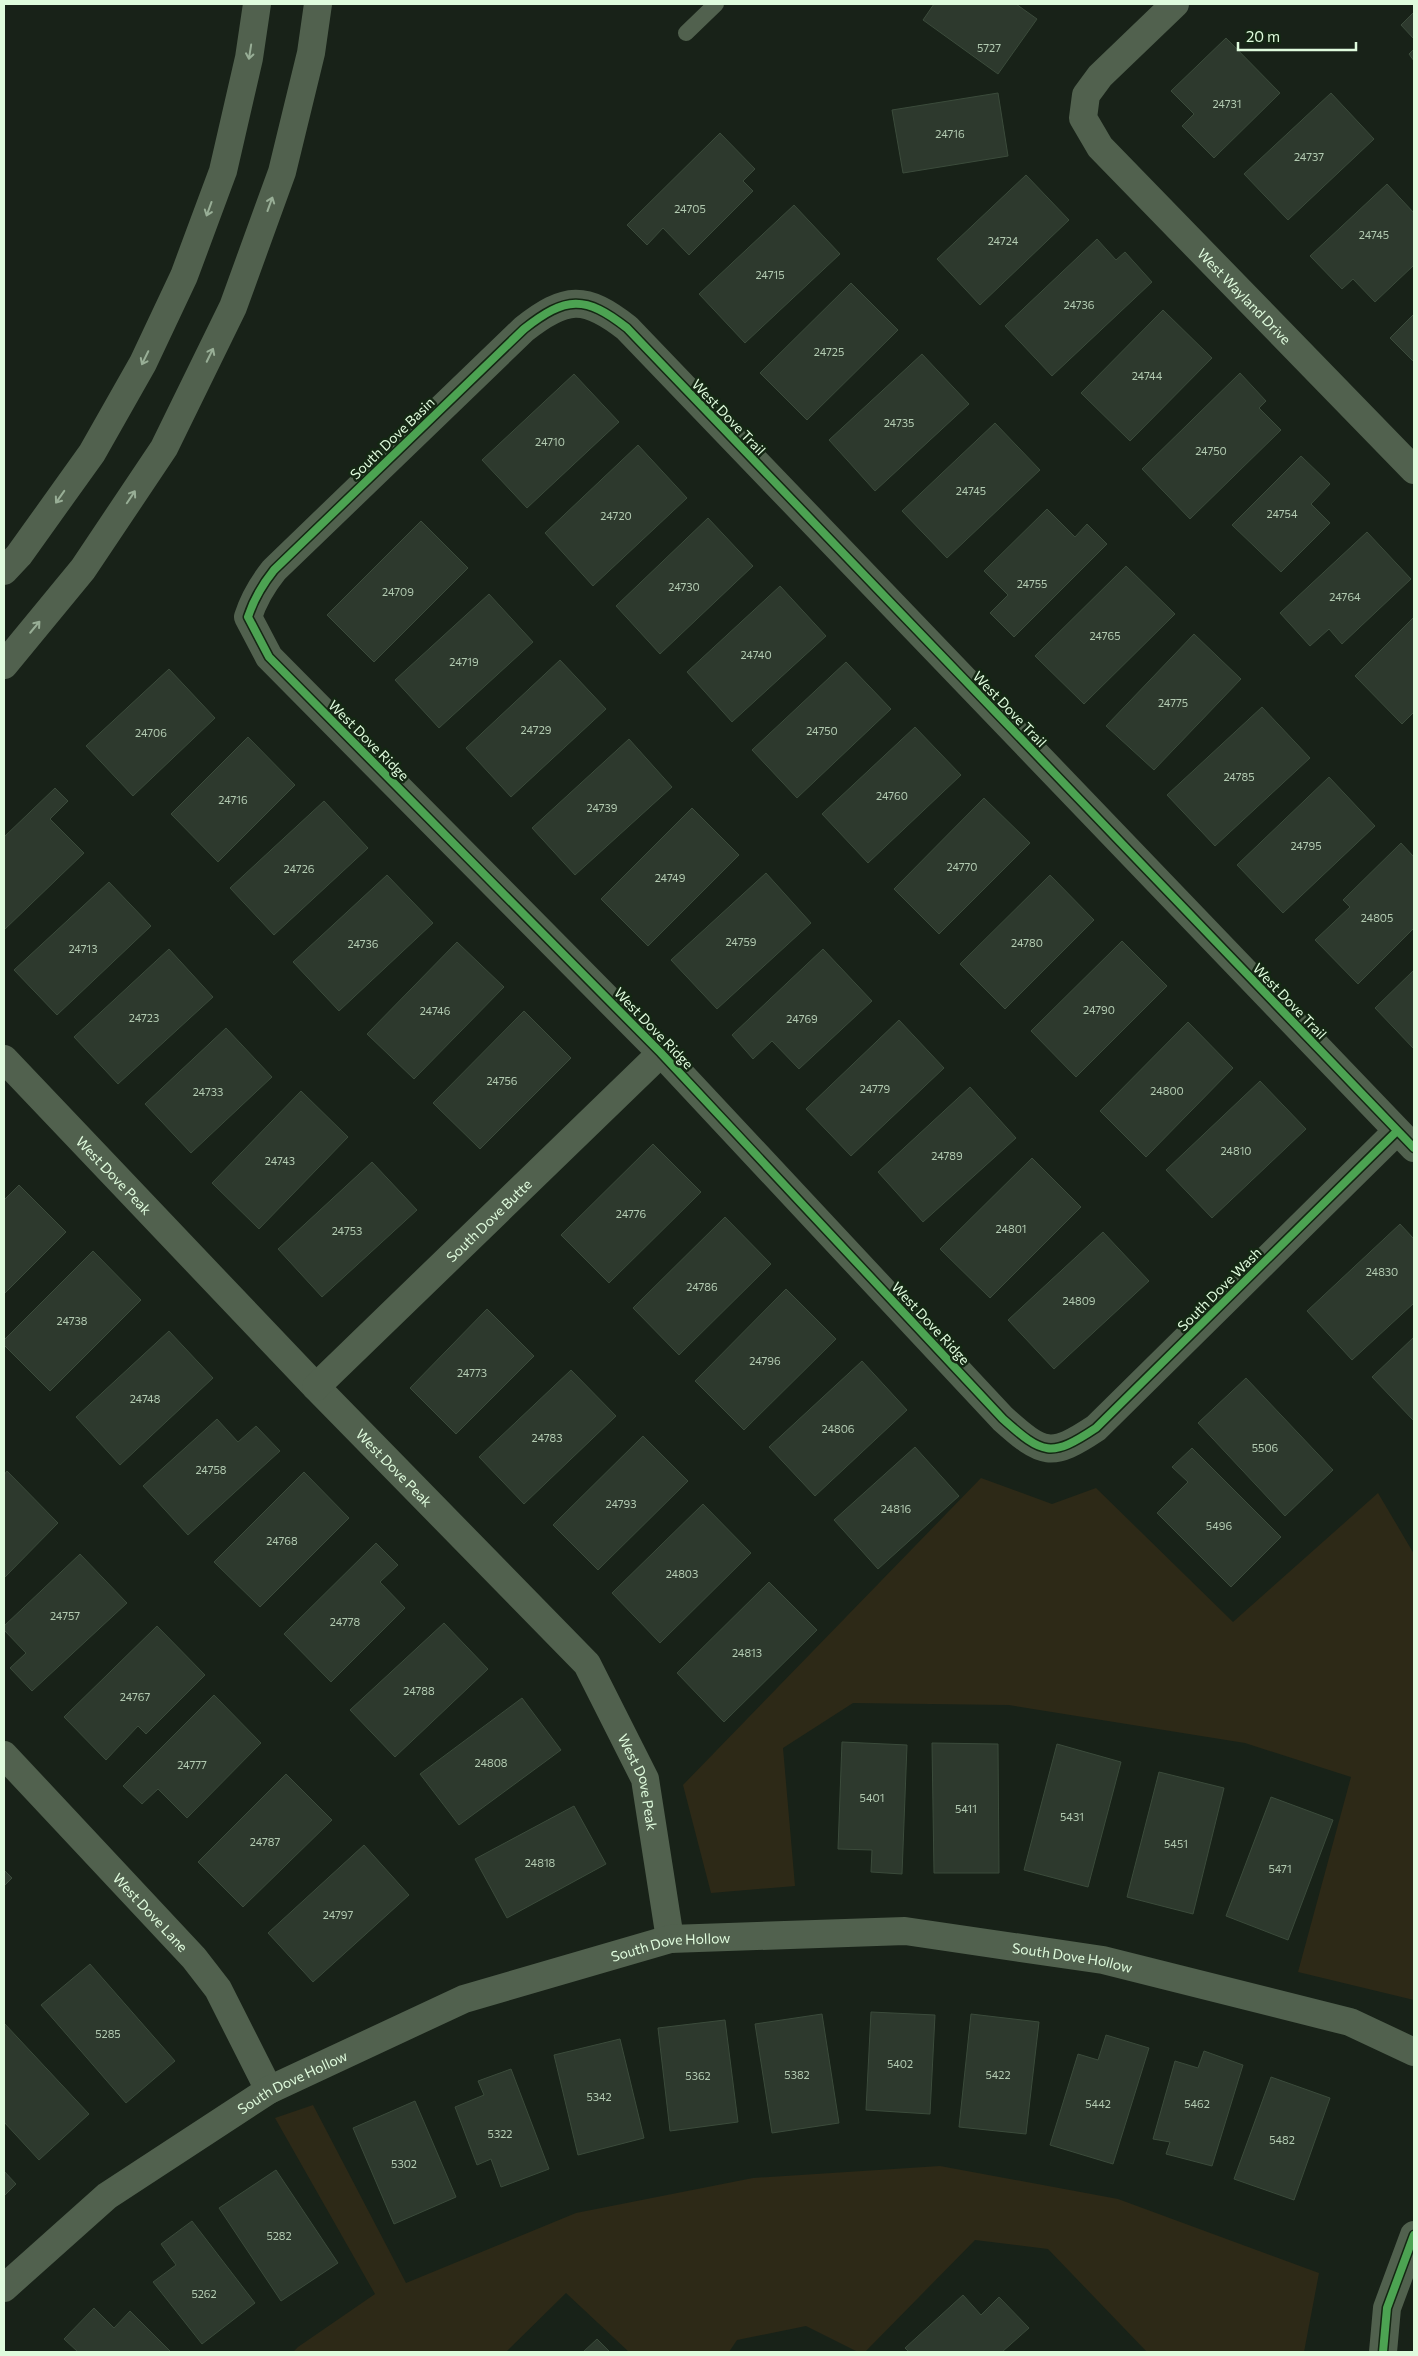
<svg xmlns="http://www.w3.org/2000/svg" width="1418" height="2356" viewBox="0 0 1418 2356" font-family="Commissioner,sans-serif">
  <rect width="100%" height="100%" fill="#182218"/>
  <path fill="#2d2917" d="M981 1478 1052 1504 1096 1488 1233 1622 1378 1493 1414 1554V2000L1298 1972 1351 1777 1245 1743 1009 1705 853 1703 783 1748 795 1886 711 1893 683 1785Z
    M313 2105 406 2283 576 2213 753 2178 940 2166 1118 2199 1319 2273 1304 2352H1147L1048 2249 975 2240 865 2352H858L806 2326 737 2340 729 2352H629L566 2293 506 2352H293L298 2347 375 2294 275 2118Z"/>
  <path fill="#2d392d" stroke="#3b4b3b" d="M934 4H1016L1037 19 998 74 923 20Z
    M1414 12V39L1401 25Z
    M1226 38 1280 93 1214 158 1182 126 1194 114 1171 91Z
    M1414 49V61L1409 54Z
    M998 93 1008 156 903 173 892 110Z
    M1331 93 1374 139 1288 220 1244 174Z
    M720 133 755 169 743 181 753 191 689 255 663 228 647 245 627 225Z
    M1026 175 1069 220 980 305 937 259Z
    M1387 184 1414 213V265L1375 302 1353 279 1342 289 1310 256Z
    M794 205 840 254 745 343 699 294Z
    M1097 239 1116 260 1125 252 1152 282 1052 376 1005 326Z
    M851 283 898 330 807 420 760 373Z
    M1163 310 1212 358 1130 441 1081 393Z
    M1414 314V362L1390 338Z
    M922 354 969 404 875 491 829 440Z
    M1240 373 1266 401 1259 408 1281 430 1190 519 1142 469Z
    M574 374 619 422 527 508 482 460Z
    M995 423 1040 470 947 558 902 511Z
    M638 445 687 498 593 586 545 533Z
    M1301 456 1330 484 1311 504 1330 523 1281 572 1232 525Z
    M1047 509 1075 537 1087 524 1107 544 1014 637 990 613 1008 595 984 571Z
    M708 518 753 566 660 654 616 606Z
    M421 521 468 568 374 662 327 615Z
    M1367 532 1411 579 1342 644 1329 629 1310 646 1280 613Z
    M1126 566 1175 614 1084 704 1035 656Z
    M780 586 826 636 732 722 687 672Z
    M489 594 533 642 439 728 395 680Z
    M1414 617V712L1402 724 1355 676Z
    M1194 634 1241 679 1154 770 1106 726Z
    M560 660 606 709 511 797 466 748Z
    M846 662 891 709 797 798 752 750Z
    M169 669 215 718 133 796 86 746Z
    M1262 707 1310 758 1215 846 1167 795Z
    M915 727 961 775 868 863 822 814Z
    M248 737 295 785 218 862 171 814Z
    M629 739 672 787 575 875 532 828Z
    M1329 777 1375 826 1283 913 1237 865Z
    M55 788 68 801 50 819 84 853 4 930V837Z
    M984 798 1030 843 939 934 894 889Z
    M324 801 368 848 274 935 230 888Z
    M692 808 739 855 648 946 601 899Z
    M1401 843 1414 857V928L1358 984 1315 940 1350 907 1343 900Z
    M766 873 811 923 717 1009 671 960Z
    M387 875 433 923 339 1011 293 962Z
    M1050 875 1094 920 1005 1009 960 964Z
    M109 882 151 926 57 1015 14 970Z
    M1122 941 1167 986 1076 1077 1031 1031Z
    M457 942 504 987 414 1079 367 1034Z
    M169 949 213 997 118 1084 74 1037Z
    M823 949 872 1001 799 1069 772 1041 753 1059 732 1035Z
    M1414 970V1049L1375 1008Z
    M524 1011 571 1058 480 1149 433 1103Z
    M899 1020 944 1068 851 1156 806 1109Z
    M1188 1022 1233 1068 1146 1157 1100 1111Z
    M226 1028 272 1077 191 1153 145 1104Z
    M1260 1081 1306 1129 1212 1218 1166 1170Z
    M970 1087 1016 1138 923 1222 878 1172Z
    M301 1091 348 1137 259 1229 212 1183Z
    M653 1144 701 1192 609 1283 561 1235Z
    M1032 1158 1081 1207 990 1298 940 1249Z
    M372 1162 417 1210 322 1297 278 1249Z
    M19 1185 66 1232 4 1294V1200Z
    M725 1217 771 1264 679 1355 633 1308Z
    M1400 1224 1414 1239V1303L1352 1360 1307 1311Z
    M1103 1232 1149 1281 1054 1369 1008 1320Z
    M93 1251 141 1300 50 1391 4 1345V1340Z
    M786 1289 836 1339 744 1430 695 1381Z
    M487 1309 534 1356 456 1434 410 1388Z
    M169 1331 213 1378 120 1465 76 1417Z
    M1414 1337V1421L1372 1377Z
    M862 1361 907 1410 815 1496 769 1447Z
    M571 1370 616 1416 524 1504 479 1457Z
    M1246 1378 1333 1470 1285 1516 1198 1423Z
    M217 1419 238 1442 256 1426 280 1451 188 1535 143 1486Z
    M643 1436 688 1481 598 1570 553 1525Z
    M915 1447 959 1496 878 1569 834 1520Z
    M1192 1448 1281 1537 1231 1587 1157 1513 1188 1482 1172 1467Z
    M7 1471 58 1523 4 1578V1475Z
    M304 1472 349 1518 260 1607 214 1562Z
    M703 1504 751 1553 660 1643 612 1593Z
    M376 1543 398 1565 380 1582 405 1608 331 1682 284 1634Z
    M80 1554 127 1603 32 1691 10 1668 26 1653 4 1630V1626Z
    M769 1582 817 1630 724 1722 677 1673Z
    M444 1623 488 1669 395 1757 350 1710Z
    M157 1626 205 1675 146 1734 138 1726 106 1760 64 1717Z
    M214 1695 261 1743 187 1818 158 1789 142 1804 123 1786Z
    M522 1698 561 1750 459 1825 420 1774Z
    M842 1742 907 1745 902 1874 871 1872 872 1850 838 1849Z
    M932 1743 998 1744 999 1873H934Z
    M1057 1744 1121 1762 1088 1887 1024 1870Z
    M1159 1772 1224 1788 1193 1914 1127 1897Z
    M286 1774 332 1820 243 1907 198 1862Z
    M1271 1797 1333 1820 1288 1940 1226 1916Z
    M574 1806 606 1864 507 1918 475 1859Z
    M364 1845 409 1895 313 1982 268 1933Z
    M4 1870 12 1878 4 1886Z
    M90 1964 175 2061 126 2103 41 2005Z
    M871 2012 935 2015 930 2114 866 2110Z
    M822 2014 839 2123 772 2133 755 2024Z
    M971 2014 1039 2022 1026 2134 959 2127Z
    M725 2020 738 2122 670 2131 658 2028Z
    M4 2023 89 2114 39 2160 4 2122Z
    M1106 2035 1149 2048 1113 2164 1050 2145 1078 2054 1098 2060Z
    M620 2039 644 2138 578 2155 554 2055Z
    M1204 2051 1243 2065 1212 2166 1166 2154 1170 2142 1153 2139 1175 2061 1198 2068Z
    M511 2069 549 2169 501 2187 491 2159 477 2165 455 2107 484 2095 478 2081Z
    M1271 2077 1330 2098 1294 2200 1234 2179Z
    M415 2101 456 2197 394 2224 353 2128Z
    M276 2170 338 2263 281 2301 219 2208Z
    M4 2171 16 2184 4 2196Z
    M192 2221 255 2303 202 2344 153 2282 176 2265 161 2244Z
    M963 2295 981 2315 999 2297 1029 2328 1002 2352H909L905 2348Z
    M94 2308 114 2328 130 2311 171 2352H78L64 2339Z
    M597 2339 610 2352H583Z"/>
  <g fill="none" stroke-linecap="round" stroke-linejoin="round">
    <path stroke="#51614e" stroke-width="16" d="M686 33 716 4"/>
    <g stroke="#51614e" stroke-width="28">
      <path id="s1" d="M1175 4 1100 76 1086 95 1083 118 1100 147 1414 470"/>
      <path d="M4 571 19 555 92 453 143 363 184 276 223 171 249 58 257 4"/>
      <path d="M4 665 83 569 164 448 233 307 282 172 311 53 318 4"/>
      <path id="s2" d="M4 1059 316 1387 587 1664 645 1779 670 1939"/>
      <path d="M1397 1131 1096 1428C1051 1458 1043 1455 1003 1419L661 1053 269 657 248 617C254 598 262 585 274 570L524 329C566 296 585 295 627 328L1414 1148"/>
      <path id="s3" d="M316 1387 661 1053"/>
      <path id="s4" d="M4 1755 194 1958 218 1989 269 2090"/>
      <path id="s5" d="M4 2288 107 2196 269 2090 464 1999 670 1939 905 1931 1103 1960 1350 2022 1414 2052"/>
    </g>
    <path stroke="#51614e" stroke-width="28" d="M1383 2352 1387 2308 1414 2235"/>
    <g stroke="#142713" stroke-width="11">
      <path id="cycleway" d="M1397 1131 1096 1428C1051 1458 1043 1455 1003 1419L661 1053 269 657 248 617C254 598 262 585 274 570L524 329C566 296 585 295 627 328L1414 1148
        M1383 2352 1387 2308 1414 2235"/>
    </g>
    <use href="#cycleway" stroke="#4ca352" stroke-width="8"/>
  </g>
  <defs><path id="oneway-shaft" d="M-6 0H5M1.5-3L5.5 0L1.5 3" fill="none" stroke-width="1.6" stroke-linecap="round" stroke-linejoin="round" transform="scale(1.25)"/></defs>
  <g stroke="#98ae96">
    <use href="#oneway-shaft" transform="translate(250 52) rotate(99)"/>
    <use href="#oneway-shaft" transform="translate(270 204) rotate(-70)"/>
    <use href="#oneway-shaft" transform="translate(209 209) rotate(110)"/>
    <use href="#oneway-shaft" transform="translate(210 355) rotate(-64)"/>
    <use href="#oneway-shaft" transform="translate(145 358) rotate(116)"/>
    <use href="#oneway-shaft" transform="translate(60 497) rotate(125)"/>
    <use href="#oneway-shaft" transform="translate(131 497) rotate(-56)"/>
    <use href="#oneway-shaft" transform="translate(35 627) rotate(-50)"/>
  </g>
  <g text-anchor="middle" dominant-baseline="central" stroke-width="5" stroke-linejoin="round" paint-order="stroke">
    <g font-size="11" fill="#b2cab1">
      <text x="989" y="47">5727</text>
      <text x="1227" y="103">24731</text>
      <text x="950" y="133">24716</text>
      <text x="1309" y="156">24737</text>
      <text x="690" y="208">24705</text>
      <text x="1374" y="234">24745</text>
      <text x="1003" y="240">24724</text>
      <text x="770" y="274">24715</text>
      <text x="1079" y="304">24736</text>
      <text x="829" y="351">24725</text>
      <text x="1147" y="375">24744</text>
      <text x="899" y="422">24735</text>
      <text x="550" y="441">24710</text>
      <text x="1211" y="450">24750</text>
      <text x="971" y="490">24745</text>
      <text x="1282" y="513">24754</text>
      <text x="616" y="515">24720</text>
      <text x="1032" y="583">24755</text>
      <text x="684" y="586">24730</text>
      <text x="398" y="591">24709</text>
      <text x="1345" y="596">24764</text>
      <text x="1105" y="635">24765</text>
      <text x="756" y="654">24740</text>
      <text x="464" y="661">24719</text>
      <text x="1173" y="702">24775</text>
      <text x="536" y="729">24729</text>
      <text x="822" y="730">24750</text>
      <text x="151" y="732">24706</text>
      <text x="1239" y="776">24785</text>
      <text x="892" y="795">24760</text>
      <text x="233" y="799">24716</text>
      <text x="602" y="807">24739</text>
      <text x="1306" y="845">24795</text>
      <text x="962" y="866">24770</text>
      <text x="299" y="868">24726</text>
      <text x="670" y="877">24749</text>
      <text x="1377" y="917">24805</text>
      <text x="741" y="941">24759</text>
      <text x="1027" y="942">24780</text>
      <text x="363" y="943">24736</text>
      <text x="83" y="948">24713</text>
      <text x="1099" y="1009">24790</text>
      <text x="435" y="1010">24746</text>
      <text x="144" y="1017">24723</text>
      <text x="802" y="1018">24769</text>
      <text x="502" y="1080">24756</text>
      <text x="875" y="1088">24779</text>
      <text x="1167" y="1090">24800</text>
      <text x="208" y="1091">24733</text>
      <text x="1236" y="1150">24810</text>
      <text x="947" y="1155">24789</text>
      <text x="280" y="1160">24743</text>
      <text x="631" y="1213">24776</text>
      <text x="1011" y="1228">24801</text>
      <text x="347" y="1230">24753</text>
      <text x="1382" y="1271">24830</text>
      <text x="702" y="1286">24786</text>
      <text x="1079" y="1300">24809</text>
      <text x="72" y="1320">24738</text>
      <text x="765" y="1360">24796</text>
      <text x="472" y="1372">24773</text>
      <text x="145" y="1398">24748</text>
      <text x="838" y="1428">24806</text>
      <text x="547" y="1437">24783</text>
      <text x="1265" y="1447">5506</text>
      <text x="211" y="1469">24758</text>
      <text x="621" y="1503">24793</text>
      <text x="896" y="1508">24816</text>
      <text x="1219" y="1525">5496</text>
      <text x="282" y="1540">24768</text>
      <text x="682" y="1573">24803</text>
      <text x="65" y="1615">24757</text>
      <text x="345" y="1621">24778</text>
      <text x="747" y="1652">24813</text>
      <text x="419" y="1690">24788</text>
      <text x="135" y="1696">24767</text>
      <text x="491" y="1762">24808</text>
      <text x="192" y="1764">24777</text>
      <text x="872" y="1797">5401</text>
      <text x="966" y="1808">5411</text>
      <text x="1072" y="1816">5431</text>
      <text x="265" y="1841">24787</text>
      <text x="1176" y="1843">5451</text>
      <text x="540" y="1862">24818</text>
      <text x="1280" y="1868">5471</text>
      <text x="338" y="1914">24797</text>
      <text x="108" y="2033">5285</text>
      <text x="900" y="2063">5402</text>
      <text x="797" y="2074">5382</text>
      <text x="998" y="2074">5422</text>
      <text x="698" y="2075">5362</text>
      <text x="599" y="2096">5342</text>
      <text x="1098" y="2103">5442</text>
      <text x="1197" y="2103">5462</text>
      <text x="500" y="2133">5322</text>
      <text x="1282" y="2139">5482</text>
      <text x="404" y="2163">5302</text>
      <text x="279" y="2235">5282</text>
      <text x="204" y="2293">5262</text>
    </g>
    <g font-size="14" fill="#dffbdd" stroke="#142713">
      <text stroke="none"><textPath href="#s1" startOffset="392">West Wayland Drive</textPath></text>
      <text transform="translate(729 417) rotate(46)">West Dove Trail</text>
      <text transform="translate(392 438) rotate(-44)">South Dove Basin</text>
      <text transform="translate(1010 709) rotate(46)">West Dove Trail</text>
      <text transform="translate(369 740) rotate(45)">West Dove Ridge</text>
      <text transform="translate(1290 1001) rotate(46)">West Dove Trail</text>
      <text transform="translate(654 1028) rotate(46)">West Dove Ridge</text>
      <text stroke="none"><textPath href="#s2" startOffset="160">West Dove Peak</textPath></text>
      <text stroke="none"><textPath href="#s3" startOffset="240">South Dove Butte</textPath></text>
      <text transform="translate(1219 1289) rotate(-45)">South Dove Wash</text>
      <text transform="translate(931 1323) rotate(47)">West Dove Ridge</text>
      <text stroke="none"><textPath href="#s2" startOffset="565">West Dove Peak</textPath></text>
      <text stroke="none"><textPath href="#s2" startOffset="970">West Dove Peak</textPath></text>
      <text stroke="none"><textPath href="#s4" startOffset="215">West Dove Lane</textPath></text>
      <text stroke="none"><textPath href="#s5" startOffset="761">South Dove Hollow</textPath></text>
      <text stroke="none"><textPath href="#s5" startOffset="1166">South Dove Hollow</textPath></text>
      <text stroke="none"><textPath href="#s5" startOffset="356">South Dove Hollow</textPath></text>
    </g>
  </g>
  <rect width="1418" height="2356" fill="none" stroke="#dffbdd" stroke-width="10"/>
  <path d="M1238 42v8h118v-8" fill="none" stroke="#dffbdd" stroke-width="2.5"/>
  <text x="1246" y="42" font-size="15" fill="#dffbdd" stroke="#142713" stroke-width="4" paint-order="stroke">20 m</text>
</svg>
